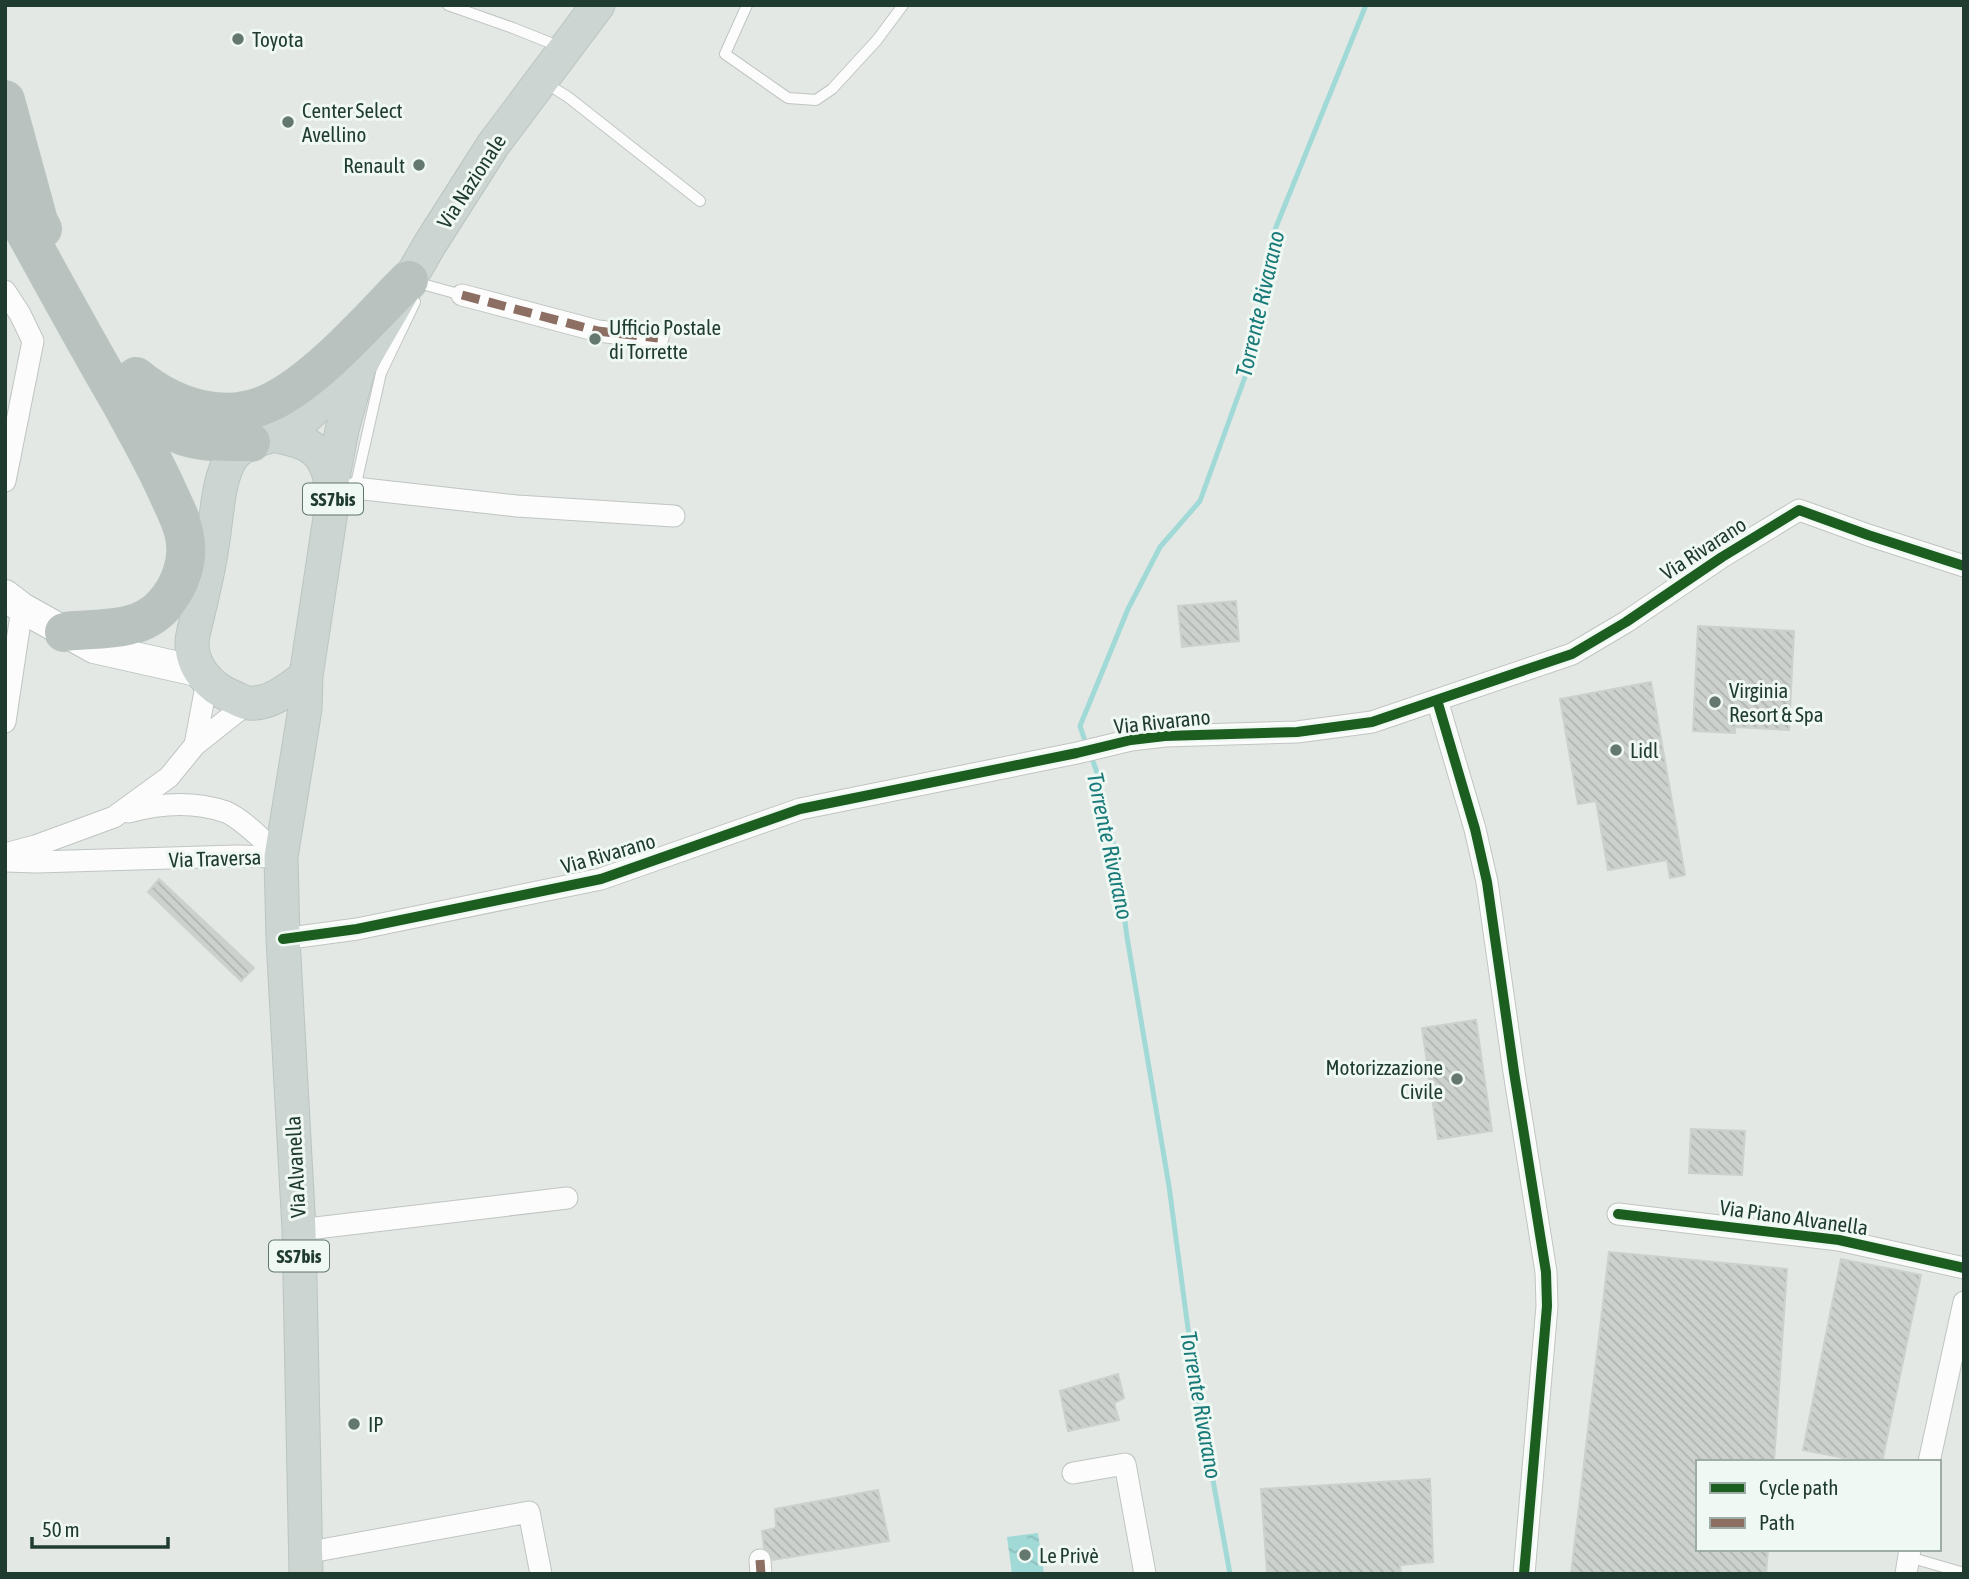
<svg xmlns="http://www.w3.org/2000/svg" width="1969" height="1579" viewBox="0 0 1969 1579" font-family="'Asap Condensed',sans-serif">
  <defs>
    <pattern id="water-ripples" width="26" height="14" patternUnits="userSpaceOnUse" patternTransform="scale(1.75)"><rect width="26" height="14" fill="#a1d9d7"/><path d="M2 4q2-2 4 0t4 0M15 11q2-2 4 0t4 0" fill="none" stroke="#8abbb9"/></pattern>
    <pattern id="building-back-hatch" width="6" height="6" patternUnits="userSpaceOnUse" patternTransform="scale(1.75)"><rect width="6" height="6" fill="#ccd1ce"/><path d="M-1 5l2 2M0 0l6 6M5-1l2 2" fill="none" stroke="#afb4b1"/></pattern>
  </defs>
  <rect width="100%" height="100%" fill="#e3e8e5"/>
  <path fill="url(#water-ripples)" d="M1038 1533 1044 1574H1012L1007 1537Z"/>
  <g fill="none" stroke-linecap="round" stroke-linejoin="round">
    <path stroke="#a1d9d7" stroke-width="5" d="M1087 747 1080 726 1128 609 1160 547 1200 501 1245 377 1274 232 1366 5
      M1091 756 1098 775 1117 859 1127 937 1169 1186 1195 1381 1230 1574"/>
  </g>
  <path fill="url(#building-back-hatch)" stroke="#cbd1ce" stroke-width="2" d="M1236 601 1239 641 1182 647 1178 606Z
    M1698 626 1794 631 1789 730 1735 727V733L1693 731Z
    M1651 682 1685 875 1670 878 1667 860 1608 870 1596 801 1578 804 1560 699Z
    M159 879 254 968 241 981 148 892Z
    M1476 1020 1492 1131 1438 1139 1422 1028Z
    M1691 1129 1745 1131 1742 1175 1689 1173Z
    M1609 1252 1787 1269 1774 1462H1698V1549H1768L1766 1574H1571Z
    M1841 1259 1921 1275 1882 1462H1865L1803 1450Z
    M1118 1374 1124 1398 1114 1403 1119 1420 1068 1431 1060 1391Z
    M1430 1479 1433 1562 1400 1565 1401 1574H1273V1571L1267 1572 1261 1489Z
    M878 1490 889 1541 773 1560 770 1552 764 1548 762 1531 776 1528 775 1509Z"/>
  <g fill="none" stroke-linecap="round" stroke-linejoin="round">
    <g stroke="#c0c5c2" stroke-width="12">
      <path id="lane" d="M448 5 513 28 563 48
        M747 5 725 54 788 98 816 100 832 89 877 40 903 5
        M544 82 568 97 700 201
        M415 282 462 295
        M355 488 381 373 415 302
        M1909 1557 1964 1573"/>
    </g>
    <g stroke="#c0c5c2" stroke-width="23">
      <path id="street" d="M5 291 20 314 33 341 5 481
        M462 295 598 331 658 338
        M333 498 355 488 517 506 674 516
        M1437 700 1475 829 1487 882 1514 1072 1546 1272 1547 1306 1524 1574
        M5 722 22 608
        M195 745 207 681
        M129 812C161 803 194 801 226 812 243 819 267 844 281 857
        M5 854 35 846 114 817 169 777 195 745 248 703
        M5 861 37 862 236 856 281 857
        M283 939 357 929 601 879 800 809 1077 753 1131 740 1165 736 1297 732 1372 722 1572 654 1626 622 1722 557 1799 510 1868 535 1964 566
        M1618 1214 1839 1240 1964 1268
        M299 1230 567 1198
        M1929 1462 1964 1302
        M1073 1473 1125 1464 1145 1574
        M305 1553 529 1512 541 1574
        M760 1560 761 1574
        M1906 1574 1910 1549"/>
    </g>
    <g stroke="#bcc4c0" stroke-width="32">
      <path id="secondary" d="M5 595 22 608 94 648 201 672"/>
    </g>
    <g stroke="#bbc5c0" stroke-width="35">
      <path id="primary" d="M274 435C284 438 298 440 307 445 327 455 331 478 333 498L306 676C290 688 270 705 249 703 244 703 238 699 233 697 210 688 191 667 192 641 193 632 196 623 198 614 203 592 209 569 212 546 217 520 217 479 232 457 242 443 258 440 274 435Z
        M274 435 295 425 307 416 359 367
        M332 482 342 430 359 367 430 244 493 145 598 5
        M306 676 305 709 281 857 283 939 299 1230 306 1574"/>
    </g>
    <g stroke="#bbc5c0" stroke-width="40">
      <path id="highway" d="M5 100 38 221 42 229
        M5 195C43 263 80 332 119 399 136 430 154 461 168 493 174 506 181 519 184 532 191 558 181 587 163 606 137 634 98 628 64 632
        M136 377C174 408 225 425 272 402 320 378 371 318 409 280
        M132 391C165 442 196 442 251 442"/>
    </g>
    <use href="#lane" stroke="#fbfcfb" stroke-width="10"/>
    <use href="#street" stroke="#fbfcfb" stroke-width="21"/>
    <use href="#secondary" stroke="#fbfcfb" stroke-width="30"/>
    <use href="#primary" stroke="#ccd5d1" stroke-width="33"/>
    <use href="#highway" stroke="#b9c2be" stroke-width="38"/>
    <path stroke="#8d6e63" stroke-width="9" stroke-dasharray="18 9" stroke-linecap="butt" d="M462 295 598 331 658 338
      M760 1560 761 1574"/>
    <g stroke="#f0f8f3" stroke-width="15">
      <path id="cycleway" d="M1437 700 1475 829 1487 882 1514 1072 1546 1272 1547 1306 1524 1574
        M283 939 357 929 601 879 800 809 1077 753 1131 740 1165 736 1297 732 1372 722 1572 654 1626 622 1722 557 1799 510 1868 535 1964 566
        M1618 1214 1839 1240 1964 1268"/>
    </g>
    <use href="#cycleway" stroke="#1b5e20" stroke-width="10"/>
  </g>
  <g fill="#64786f" stroke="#f0f8f3" stroke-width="2.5">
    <circle cx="238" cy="39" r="7"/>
    <circle cx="288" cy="122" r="7"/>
    <circle cx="419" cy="165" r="7"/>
    <circle cx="595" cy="339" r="7"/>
    <circle cx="1715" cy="702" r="7"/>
    <circle cx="1616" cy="750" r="7"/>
    <circle cx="1457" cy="1079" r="7"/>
    <circle cx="354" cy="1424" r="7"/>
    <circle cx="1025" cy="1555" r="7"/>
  </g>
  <g text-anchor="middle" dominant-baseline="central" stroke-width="6" stroke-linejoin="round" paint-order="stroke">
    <g fill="#f0f8f3" stroke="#5e746a" stroke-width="2">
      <rect x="303" y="483.5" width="60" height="31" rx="5"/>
      <rect x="269" y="1240.5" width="60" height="31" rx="5"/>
    </g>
    <g font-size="19" font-weight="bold" fill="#203c30">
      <text x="333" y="499">SS7bis</text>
      <text x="299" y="1256">SS7bis</text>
    </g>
    <g font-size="21" fill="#203c30" stroke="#f0f8f3" text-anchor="start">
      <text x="252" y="39">Toyota</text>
      <text x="302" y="110">Center Select<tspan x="302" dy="24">Avellino</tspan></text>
      <text x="405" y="165" text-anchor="end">Renault</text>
      <text x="609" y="327">Ufficio Postale<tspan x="609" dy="24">di Torrette</tspan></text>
      <text x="1729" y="690">Virginia<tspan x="1729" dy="24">Resort &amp; Spa</tspan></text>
      <text x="1630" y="750">Lidl</text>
      <text x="1443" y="1067" text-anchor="end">Motorizzazione<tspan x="1443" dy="24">Civile</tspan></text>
      <text x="368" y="1424">IP</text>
      <text x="1039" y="1555">Le Privè</text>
    </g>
    <g font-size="21" fill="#203c30" stroke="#f0f8f3">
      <text transform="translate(471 181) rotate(-57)">Via Nazionale</text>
      <text transform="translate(1703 548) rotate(-33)">Via Rivarano</text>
      <text transform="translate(1162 721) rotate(-6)">Via Rivarano</text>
      <text transform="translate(608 853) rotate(-16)">Via Rivarano</text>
      <text transform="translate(215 858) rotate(-2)">Via Traversa</text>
      <text transform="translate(295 1167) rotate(-93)">Via Alvanella</text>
      <text transform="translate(1794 1217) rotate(8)">Via Piano Alvanella</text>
    </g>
    <g font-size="23" font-style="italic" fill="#187a79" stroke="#f0f8f3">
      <text transform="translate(1260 304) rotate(-77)">Torrente Rivarano</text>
      <text transform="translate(1110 846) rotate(78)">Torrente Rivarano</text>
      <text transform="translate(1201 1405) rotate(80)">Torrente Rivarano</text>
    </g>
  </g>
  <rect width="1969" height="1579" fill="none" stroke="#203c30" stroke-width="14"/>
  <rect x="1696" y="1460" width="245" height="91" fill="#f0f8f3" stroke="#9dada5" stroke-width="2"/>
  <rect x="1710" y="1483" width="35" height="10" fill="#1b5e20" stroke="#9dada5" stroke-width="2"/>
  <text x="1759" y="1495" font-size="21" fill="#203c30">Cycle path</text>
  <rect x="1710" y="1518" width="35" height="10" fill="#8d6e63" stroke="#9dada5" stroke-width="2"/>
  <text x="1759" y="1530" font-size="21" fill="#203c30">Path</text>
  <path d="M32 1537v10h136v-10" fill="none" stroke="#203c30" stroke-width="3.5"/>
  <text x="42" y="1537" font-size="21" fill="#203c30" stroke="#f0f8f3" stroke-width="5" paint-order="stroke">50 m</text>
</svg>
